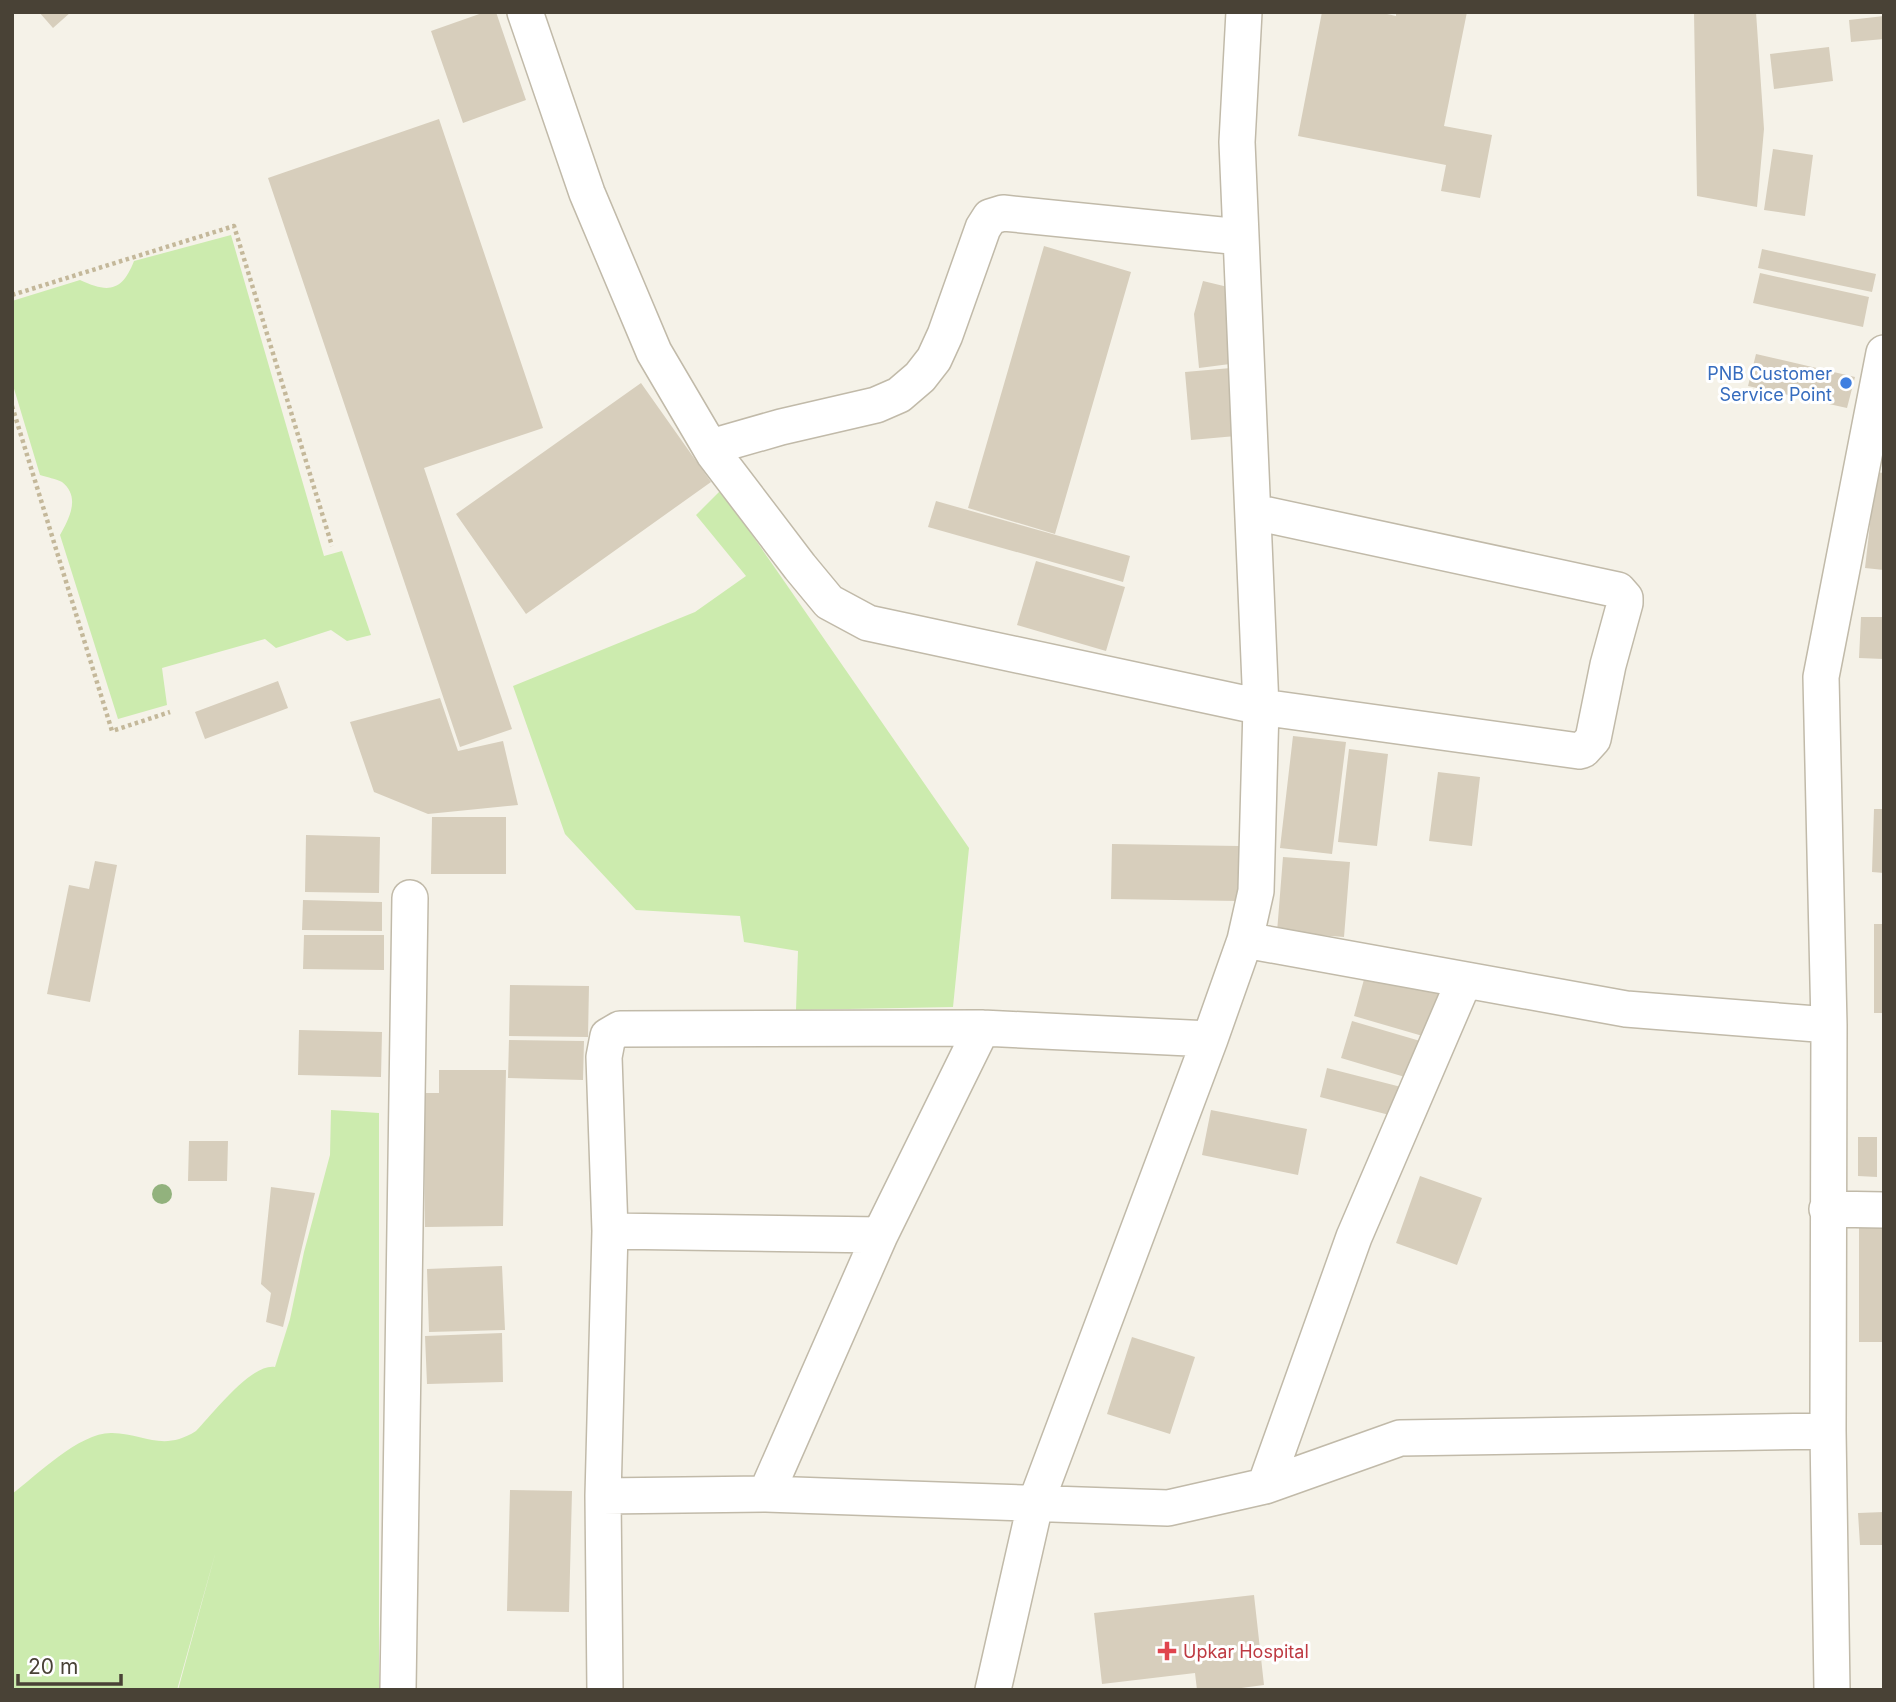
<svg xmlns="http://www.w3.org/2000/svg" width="1896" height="1702" viewBox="0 0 1896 1702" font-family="Inter,sans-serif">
  <rect width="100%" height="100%" fill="#f5f2e8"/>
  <path fill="#ccebae" d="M231 235 324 556 342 551 371 635 347 641 331 630 276 648 265 639 162 668 167 705 118 719 60 535C69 519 81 497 62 482 57 479 46 477 40 475L12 382V301L80 280C108 293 122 292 134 261Z
    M721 490 969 848 953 1007 796 1010 798 951 744 942 740 916 636 910 565 834 513 686 695 612 746 576 696 515Z
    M331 1110 379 1113V1690H178L216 1551 177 1690H12V1494C37 1475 80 1432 112 1433 145 1434 163 1452 196 1431 212 1415 251 1363 275 1367L290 1319 304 1252 330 1155Z"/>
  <path fill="#d7cebc" d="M39 12H71L53 28Z
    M485 12H496L526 100 463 123 431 31Z
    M1322 12H1378L1396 16V12H1467L1444 126 1492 135 1480 198 1441 191 1446 165 1298 136Z
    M1694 12H1756L1764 129 1757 207 1697 196Z
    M1884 16V39L1851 42 1849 20Z
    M1829 47 1833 81 1774 89 1770 54Z
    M439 119 543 428 424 468 512 729 460 747 268 178Z
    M1773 149 1813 155 1805 216 1764 210Z
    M1044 246 1131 272 1055 534 968 508Z
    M1762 249 1876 274 1872 292 1758 268Z
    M1760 273 1869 297 1863 327 1753 303Z
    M1203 281 1232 288 1230 364 1199 368 1194 314Z
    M1756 354 1855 377 1847 408 1748 386Z
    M1231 368 1236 436 1191 440 1185 372Z
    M641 383 711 482 526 614 456 514Z
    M1876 472 1884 473V570L1865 568Z
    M936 501 1130 556 1123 582 928 527Z
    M1036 561 1125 587 1106 651 1017 625Z
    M1861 617H1884V659L1859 658Z
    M278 681 288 708 205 739 195 712Z
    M440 698 458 751 503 741 518 805 428 814 374 792 350 722Z
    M1293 736 1346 742 1332 854 1280 848Z
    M1349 749 1388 754 1377 846 1338 842Z
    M1438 772 1480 777 1472 846 1429 841Z
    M1874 809H1884V873L1872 872Z
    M432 817H506V874H431Z
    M306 835 380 837 379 893 305 892Z
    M1112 844 1239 846 1238 901 1111 899Z
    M1283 857 1350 862 1344 937 1277 932Z
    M95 861 117 865 90 1002 47 994 69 885 89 889Z
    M303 900 382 902V931L302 930Z
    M1874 924H1884V1013H1874Z
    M304 935H384V970L303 969Z
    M1366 972 1445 994 1433 1039 1354 1016Z
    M510 985 589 986 588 1037 509 1036Z
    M1352 1021 1427 1043 1415 1080 1341 1058Z
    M299 1030 382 1032 381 1077 298 1075Z
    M509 1040 584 1041 583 1080 508 1078Z
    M1327 1068 1405 1088 1397 1117 1320 1097Z
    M439 1070H506L503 1226 425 1227 424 1093H439Z
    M1211 1110 1307 1129 1298 1175 1202 1155Z
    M1858 1137H1877V1177L1858 1176Z
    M189 1141H228L227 1181H188Z
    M1420 1176 1482 1198 1457 1265 1396 1243Z
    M271 1187 315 1193 283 1327 266 1322 271 1293 261 1284Z
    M1859 1227H1884V1342H1859Z
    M502 1266 505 1330 429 1332 427 1269Z
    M502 1333 503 1382 427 1384 425 1336Z
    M1132 1337 1195 1357 1170 1434 1107 1414Z
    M510 1490 572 1491 569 1612 507 1611Z
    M1884 1512V1545H1860L1858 1513Z
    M1254 1595 1264 1685 1226 1690H1197L1195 1673 1102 1684 1094 1613Z"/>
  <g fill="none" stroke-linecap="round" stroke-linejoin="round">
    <g stroke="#c1baa9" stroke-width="38">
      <path id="minor" d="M525 12 587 193 654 352 714 454 800 567 829 602 868 623 1261 707 1579 751 1583 750 1593 739 1608 665 1625 603V598L1618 590 1254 512
        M711 447 781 427 876 405 899 395 920 377 934 359 945 335 983 228 990 217 1003 213 1241 237
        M1245 940 1626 1009 1829 1025
        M1827 1209 1884 1210
        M610 1231 880 1235
        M1265 1486 1354 1237 1464 981
        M766 1494 880 1235 982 1028
        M603 1496 766 1494 1168 1508 1265 1486 1400 1438 1828 1431
        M398 1690 410 898
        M605 1690 603 1496 610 1231 604 1057 608 1036 620 1029 982 1028 1210 1039
        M993 1690 1035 1505 1210 1039 1245 940 1256 891 1261 707 1237 142 1244 12
        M1832 1690 1828 1431 1829 1025 1821 677 1884 353"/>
    </g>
    <path stroke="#c4b89a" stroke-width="4.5" stroke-dasharray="3.5 3.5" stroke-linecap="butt" d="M12 295 234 226 332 546
      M12 406 112 731 170 712"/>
    <use href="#minor" stroke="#fff" stroke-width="35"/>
  </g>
  <circle fill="#92b27d" cx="162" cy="1194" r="10"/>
  <circle fill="#3f7fe0" stroke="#fff" stroke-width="2.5" cx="1846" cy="383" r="7"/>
  <path fill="#e0444e" stroke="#fff" stroke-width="2.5" d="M1163.5 1640.5h7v7h7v7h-7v7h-7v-7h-7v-7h7z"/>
  <g text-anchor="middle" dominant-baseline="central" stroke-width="6" stroke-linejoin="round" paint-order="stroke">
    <g font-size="18" fill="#366cbe" stroke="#fff" text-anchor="end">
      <text x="1832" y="373">PNB Customer<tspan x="1832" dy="21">Service Point</tspan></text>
    </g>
    <g font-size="18" fill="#be3a42" stroke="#fff" text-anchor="start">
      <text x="1183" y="1651">Upkar Hospital</text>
    </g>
  </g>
  <rect width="1896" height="1702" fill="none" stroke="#494236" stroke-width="28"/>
  <path d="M18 1674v10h103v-10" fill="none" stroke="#494236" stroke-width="3.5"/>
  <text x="28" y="1674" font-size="21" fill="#494236" stroke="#ffffff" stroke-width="5" paint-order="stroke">20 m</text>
</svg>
